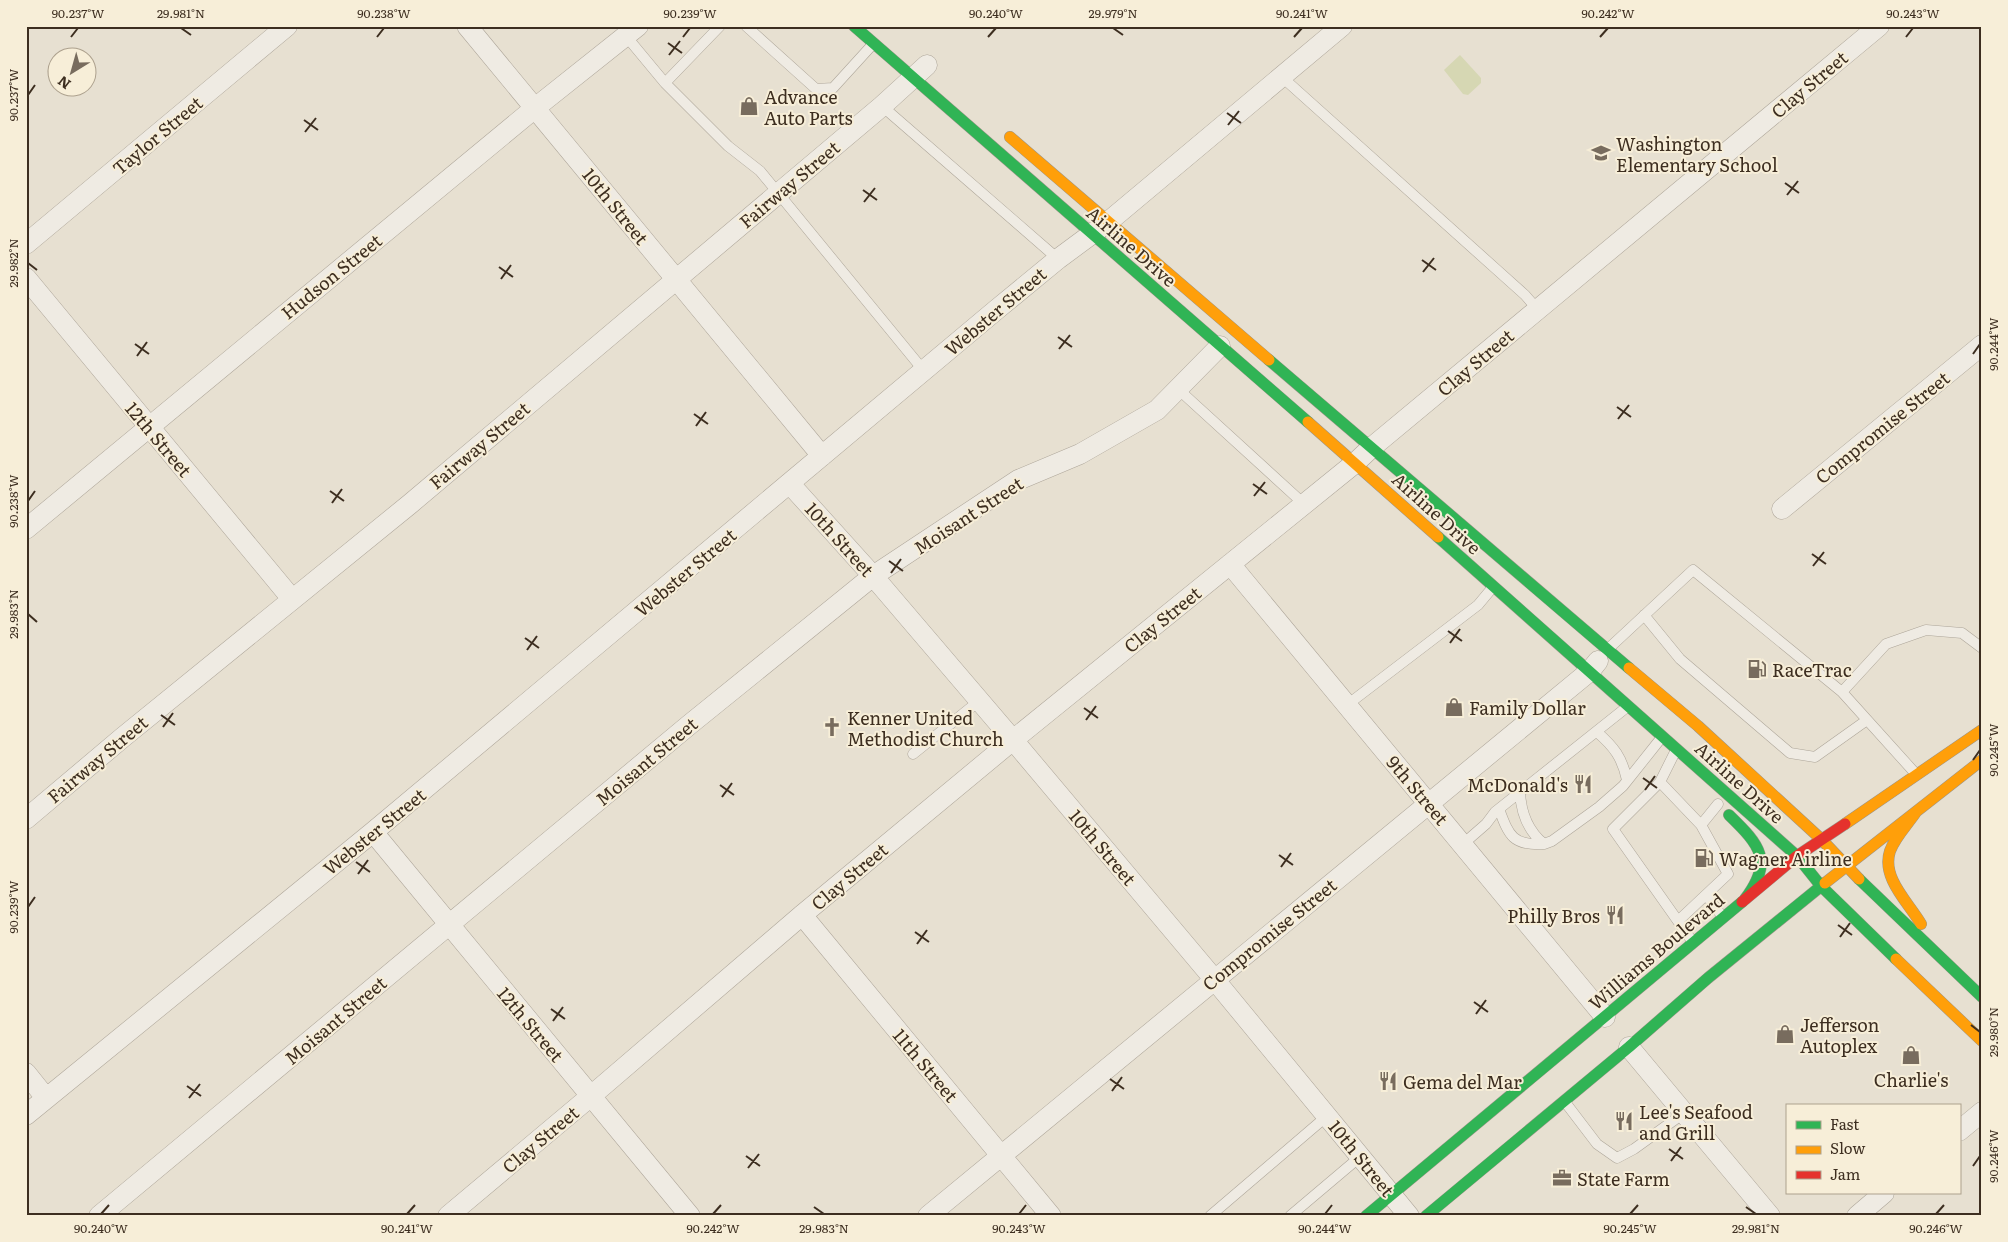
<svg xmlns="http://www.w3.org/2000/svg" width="2008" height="1242" viewBox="0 0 2008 1242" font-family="Literata,serif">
  <rect width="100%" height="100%" fill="#e7e0d1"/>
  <path fill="#d6d7b3" d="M1460 55 1481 78V83L1468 95 1463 94 1444 70Z"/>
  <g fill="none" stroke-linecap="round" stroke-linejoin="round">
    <g stroke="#ada599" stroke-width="11">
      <path id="lane" d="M720 26 665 83 728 146 760 171 924 371
        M746 26 816 89 833 88 873 44
        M626 36 665 83
        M1282 77 1496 269 1525 295 1538 310
        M882 106 1058 259
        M1178 389 1304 504
        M1644 615 1680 659 1790 753 1815 757 1867 720
        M1608 649 1693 570 1842 692 1886 644 1926 630 1962 633 1982 648
        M1842 692 1915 773
        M1347 705 1478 605 1493 587
        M1597 732C1614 747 1622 757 1627 780
        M1676 750 1660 782 1701 825 1718 804
        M913 754 979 701
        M1660 782 1613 829 1692 941
        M1520 792C1521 813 1528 831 1544 844L1552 841 1599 807 1623 786 1662 737
        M1499 809C1509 836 1513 846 1544 844
        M1463 844 1486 824 1495 812 1627 707
        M1706 895 1722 916
        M1678 921 1728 874 1701 825
        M1565 1102 1597 1144 1617 1158 1634 1149 1684 1113
        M1210 1216 1327 1116
        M1290 1216 1361 1156"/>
    </g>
    <g stroke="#ada599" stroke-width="21">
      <path id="street" d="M467 26 822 456
        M26 244 287 26
        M26 278 292 599
        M790 484 873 576 1013 740 1214 979 1409 1216
        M1782 509 1982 345
        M26 529 535 108 638 26
        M1230 564 1605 1017
        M26 819 122 738 410 504 882 106 927 65
        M373 832 690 1216
        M802 915 1051 1216
        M1629 1047 1770 1216
        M26 1073 46 1098
        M26 1115 373 832 996 310 1058 259 1108 222 1342 26
        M1959 1131 1982 1112
        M99 1216 689 725 873 576 1018 480 1080 454 1157 410 1220 346
        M448 1216 591 1096 802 915 1013 740 1355 463 1371 448 1879 26
        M928 1216 1590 671 1598 661
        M1857 1216 1884 1193"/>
    </g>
    <g stroke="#9c958a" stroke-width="12">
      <path id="fast" d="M854 26 1308 422
        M1269 360 1629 668
        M1438 537 1797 856 1821 886 1896 959
        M1729 815C1760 845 1774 861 1745 899
        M1859 879 1982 997
        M1366 1216 1742 902
        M1426 1216 1629 1047 1708 978 1825 883"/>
    </g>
    <g stroke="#9c958a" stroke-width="12">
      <path id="slow" d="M1010 137 1269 360
        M1308 422 1438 537
        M1629 668 1698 726 1821 839 1859 879
        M1916 812C1908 824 1895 837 1890 851 1881 878 1909 903 1921 924
        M1845 824 1982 730
        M1825 883 1982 760
        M1896 959 1982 1041"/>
    </g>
    <g stroke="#9c958a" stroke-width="12">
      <path id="jam" d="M1742 902 1797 856 1845 824"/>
    </g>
    <use href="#lane" stroke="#efebe3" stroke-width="10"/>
    <use href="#street" stroke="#efebe3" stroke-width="20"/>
    <use href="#fast" stroke="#30b455" stroke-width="11"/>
    <use href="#slow" stroke="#ff9f0a" stroke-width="11"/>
    <use href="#jam" stroke="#e5322d" stroke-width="11"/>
  </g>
  <path fill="none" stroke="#3d2e20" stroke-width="2" d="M181 28 191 35M1113 28 1123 35M71 37 78 28M377 37 384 28M683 37 690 28M988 37 996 28M1294 37 1302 28M1600 37 1608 28M1906 37 1913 28M668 43 682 53M669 55 680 41M28 95 35 85M1227 113 1241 123M304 120 318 130M1228 125 1239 111M305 132 316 118M1785 183 1799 193M863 190 877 200M1787 195 1798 181M864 202 875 188M1422 260 1436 270M28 263 37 270M499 267 513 277M1423 272 1434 258M501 279 511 265M1058 337 1072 347M135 344 149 354M1059 349 1070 335M1973 354 1980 344M137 356 147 342M1617 407 1631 417M694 414 708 424M1618 419 1629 405M696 426 706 412M1253 484 1267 494M330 491 344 501M1254 496 1265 482M28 501 35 491M332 503 342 489M1812 554 1826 564M889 561 903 571M1813 566 1824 552M891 573 901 559M28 614 37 622M1448 631 1462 641M525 638 539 648M1450 643 1460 629M527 650 537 636M1084 708 1098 718M161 715 175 725M1086 720 1096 706M163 727 173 713M1973 760 1980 750M1643 778 1657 788M720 785 734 795M1645 790 1655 776M722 797 732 783M1279 855 1293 865M356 862 370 872M1281 867 1291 853M358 874 368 860M28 907 35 897M1838 925 1852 935M915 932 929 942M1840 937 1850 923M917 944 927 930M1474 1002 1488 1012M551 1009 565 1019M1476 1014 1486 1000M553 1021 563 1007M1971 1025 1980 1032M1110 1079 1124 1089M187 1086 201 1096M1112 1091 1122 1077M189 1098 200 1084M1669 1149 1683 1159M746 1156 760 1166M1671 1161 1681 1147M1973 1166 1980 1156M748 1168 759 1154M814 1207 824 1214M1746 1207 1756 1214M101 1214 109 1205M407 1214 415 1205M713 1214 721 1205M1019 1214 1026 1205M1325 1214 1332 1205M1630 1214 1638 1205M1936 1214 1944 1205"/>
  <defs>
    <g id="shop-bare" transform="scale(1.5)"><path d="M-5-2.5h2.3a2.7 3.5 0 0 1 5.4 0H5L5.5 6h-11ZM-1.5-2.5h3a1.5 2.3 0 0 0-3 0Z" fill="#786c5e" stroke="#f7eed8" stroke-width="2.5" paint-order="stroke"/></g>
    <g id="school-bare" transform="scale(1.5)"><path d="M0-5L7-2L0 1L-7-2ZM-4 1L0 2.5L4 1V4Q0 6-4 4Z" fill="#786c5e" stroke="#f7eed8" stroke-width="2.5" paint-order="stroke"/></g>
    <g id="fuel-bare" transform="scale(1.5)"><path d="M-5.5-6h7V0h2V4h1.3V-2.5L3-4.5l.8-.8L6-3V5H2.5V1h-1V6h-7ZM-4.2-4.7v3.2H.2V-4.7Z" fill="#786c5e" stroke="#f7eed8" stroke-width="2.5" paint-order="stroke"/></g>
    <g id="church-bare" transform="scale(1.5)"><path d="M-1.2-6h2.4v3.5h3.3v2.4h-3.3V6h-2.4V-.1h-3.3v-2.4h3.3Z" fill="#786c5e" stroke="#f7eed8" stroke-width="2.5" paint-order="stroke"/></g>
    <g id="restaurant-bare" transform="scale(1.5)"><path d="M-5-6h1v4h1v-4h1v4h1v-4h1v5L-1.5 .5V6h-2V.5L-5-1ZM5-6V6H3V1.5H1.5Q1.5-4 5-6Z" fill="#786c5e" stroke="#f7eed8" stroke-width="2.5" paint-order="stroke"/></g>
    <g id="office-bare" transform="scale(1.5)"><path d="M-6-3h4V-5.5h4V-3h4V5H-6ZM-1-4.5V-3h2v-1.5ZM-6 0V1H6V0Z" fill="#786c5e" stroke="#f7eed8" stroke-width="2.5" paint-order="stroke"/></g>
  </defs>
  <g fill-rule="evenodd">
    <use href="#shop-bare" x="749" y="106"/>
    <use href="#school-bare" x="1601" y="153"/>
    <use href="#fuel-bare" x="1757" y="669"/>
    <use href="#shop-bare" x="1454" y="707"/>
    <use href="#church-bare" x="832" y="727"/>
    <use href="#restaurant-bare" x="1583" y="784"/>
    <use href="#fuel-bare" x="1704" y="858"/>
    <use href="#restaurant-bare" x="1615" y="915"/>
    <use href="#shop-bare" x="1785" y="1034"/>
    <use href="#shop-bare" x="1911" y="1055"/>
    <use href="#restaurant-bare" x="1388" y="1081"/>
    <use href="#restaurant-bare" x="1624" y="1121"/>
    <use href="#office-bare" x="1562" y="1178"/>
  </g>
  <g text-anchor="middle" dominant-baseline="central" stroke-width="4" stroke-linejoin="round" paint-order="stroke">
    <g font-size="18" fill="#3d2e20" stroke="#f7eed8">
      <text transform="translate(1809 84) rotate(-40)">Clay Street</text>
      <text transform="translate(157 135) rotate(-40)">Taylor Street</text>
      <text transform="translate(789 184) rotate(-40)">Fairway Street</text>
      <text transform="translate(616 206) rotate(51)">10th Street</text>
      <text transform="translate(1132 246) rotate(41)">Airline Drive</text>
      <text transform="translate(331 276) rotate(-39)">Hudson Street</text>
      <text transform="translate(995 311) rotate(-40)">Webster Street</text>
      <text transform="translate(1475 362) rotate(-40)">Clay Street</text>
      <text transform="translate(1882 427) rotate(-39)">Compromise Street</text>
      <text transform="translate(159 439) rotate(50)">12th Street</text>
      <text transform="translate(479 445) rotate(-40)">Fairway Street</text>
      <text transform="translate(1437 513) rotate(42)">Airline Drive</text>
      <text transform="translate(968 515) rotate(-33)">Moisant Street</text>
      <text transform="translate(840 539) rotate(48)">10th Street</text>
      <text transform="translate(685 572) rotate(-40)">Webster Street</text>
      <text transform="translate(1162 619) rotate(-39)">Clay Street</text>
      <text transform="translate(97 759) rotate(-40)">Fairway Street</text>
      <text transform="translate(646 761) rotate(-40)">Moisant Street</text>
      <text transform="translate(1740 782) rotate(42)">Airline Drive</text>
      <text transform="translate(1418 790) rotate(50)">9th Street</text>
      <text transform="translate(374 831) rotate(-39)">Webster Street</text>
      <text transform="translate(1103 847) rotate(50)">10th Street</text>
      <text transform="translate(849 876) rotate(-40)">Clay Street</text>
      <text transform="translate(1269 934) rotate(-39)">Compromise Street</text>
      <text transform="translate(1656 951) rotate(-40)">Williams Boulevard</text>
      <text transform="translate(335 1020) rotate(-40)">Moisant Street</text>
      <text transform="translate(531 1024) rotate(50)">12th Street</text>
      <text transform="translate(926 1065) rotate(50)">11th Street</text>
      <text transform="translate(540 1139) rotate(-40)">Clay Street</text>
      <text transform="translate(1362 1158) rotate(51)">10th Street</text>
    </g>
    <g font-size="18" fill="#3d2e20" stroke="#f7eed8" text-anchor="start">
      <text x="764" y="96">Advance<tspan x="764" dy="21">Auto Parts</tspan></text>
      <text x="1616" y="143">Washington<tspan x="1616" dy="21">Elementary School</tspan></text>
      <text x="1772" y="669">RaceTrac</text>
      <text x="1469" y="707">Family Dollar</text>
      <text x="847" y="717">Kenner United<tspan x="847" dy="21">Methodist Church</tspan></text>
      <text x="1568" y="784" text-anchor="end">McDonald's</text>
      <text x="1719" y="858">Wagner Airline</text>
      <text x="1600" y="915" text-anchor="end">Philly Bros</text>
      <text x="1800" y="1024">Jefferson<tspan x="1800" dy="21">Autoplex</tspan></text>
      <text x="1911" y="1079" text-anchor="middle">Charlie's</text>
      <text x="1403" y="1081">Gema del Mar</text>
      <text x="1639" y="1111">Lee's Seafood<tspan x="1639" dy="21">and Grill</tspan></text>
      <text x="1577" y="1178">State Farm</text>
    </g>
  </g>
  <rect width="2008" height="1242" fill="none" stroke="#f7eed8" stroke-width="55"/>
  <rect x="1786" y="1104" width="175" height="90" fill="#f7eed8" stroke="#ada18e"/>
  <rect x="1796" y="1121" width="25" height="8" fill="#30b455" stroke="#ada18e"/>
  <text x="1830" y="1130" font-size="15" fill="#3d2e20">Fast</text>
  <rect x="1796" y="1146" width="25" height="8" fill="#ff9f0a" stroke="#ada18e"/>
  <text x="1830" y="1154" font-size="15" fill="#3d2e20">Slow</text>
  <rect x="1796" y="1171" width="25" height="8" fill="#e5322d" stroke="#ada18e"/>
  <text x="1830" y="1180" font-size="15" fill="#3d2e20">Jam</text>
  <g transform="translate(72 72) rotate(217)"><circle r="24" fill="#f7eed8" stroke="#ada18e"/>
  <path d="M0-4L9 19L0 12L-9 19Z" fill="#786c5e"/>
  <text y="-8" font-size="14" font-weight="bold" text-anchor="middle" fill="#3d2e20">N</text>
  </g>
  <rect x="28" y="28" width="1952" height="1186" fill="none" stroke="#3d2e20" stroke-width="2"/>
  <g font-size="12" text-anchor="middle" fill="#3d2e20">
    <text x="78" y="18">90.237°W</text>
    <text x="181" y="18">29.981°N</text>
    <text x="384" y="18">90.238°W</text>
    <text x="690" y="18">90.239°W</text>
    <text x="996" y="18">90.240°W</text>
    <text x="1113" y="18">29.979°N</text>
    <text x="1302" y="18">90.241°W</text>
    <text x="1608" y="18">90.242°W</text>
    <text x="1913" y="18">90.243°W</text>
    <text transform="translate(14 95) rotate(-90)" y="4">90.237°W</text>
    <text transform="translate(14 263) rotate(-90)" y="4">29.982°N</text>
    <text transform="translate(1994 344) rotate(-90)" y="4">90.244°W</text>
    <text transform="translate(14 501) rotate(-90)" y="4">90.238°W</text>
    <text transform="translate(14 614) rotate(-90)" y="4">29.983°N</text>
    <text transform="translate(1994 750) rotate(-90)" y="4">90.245°W</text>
    <text transform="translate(14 907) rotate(-90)" y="4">90.239°W</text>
    <text transform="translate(1994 1032) rotate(-90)" y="4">29.980°N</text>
    <text transform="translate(1994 1156) rotate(-90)" y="4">90.246°W</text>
    <text x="101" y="1233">90.240°W</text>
    <text x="407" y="1233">90.241°W</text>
    <text x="713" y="1233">90.242°W</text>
    <text x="824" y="1233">29.983°N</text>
    <text x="1019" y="1233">90.243°W</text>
    <text x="1325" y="1233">90.244°W</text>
    <text x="1630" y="1233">90.245°W</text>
    <text x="1756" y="1233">29.981°N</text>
    <text x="1936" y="1233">90.246°W</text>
  </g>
</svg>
